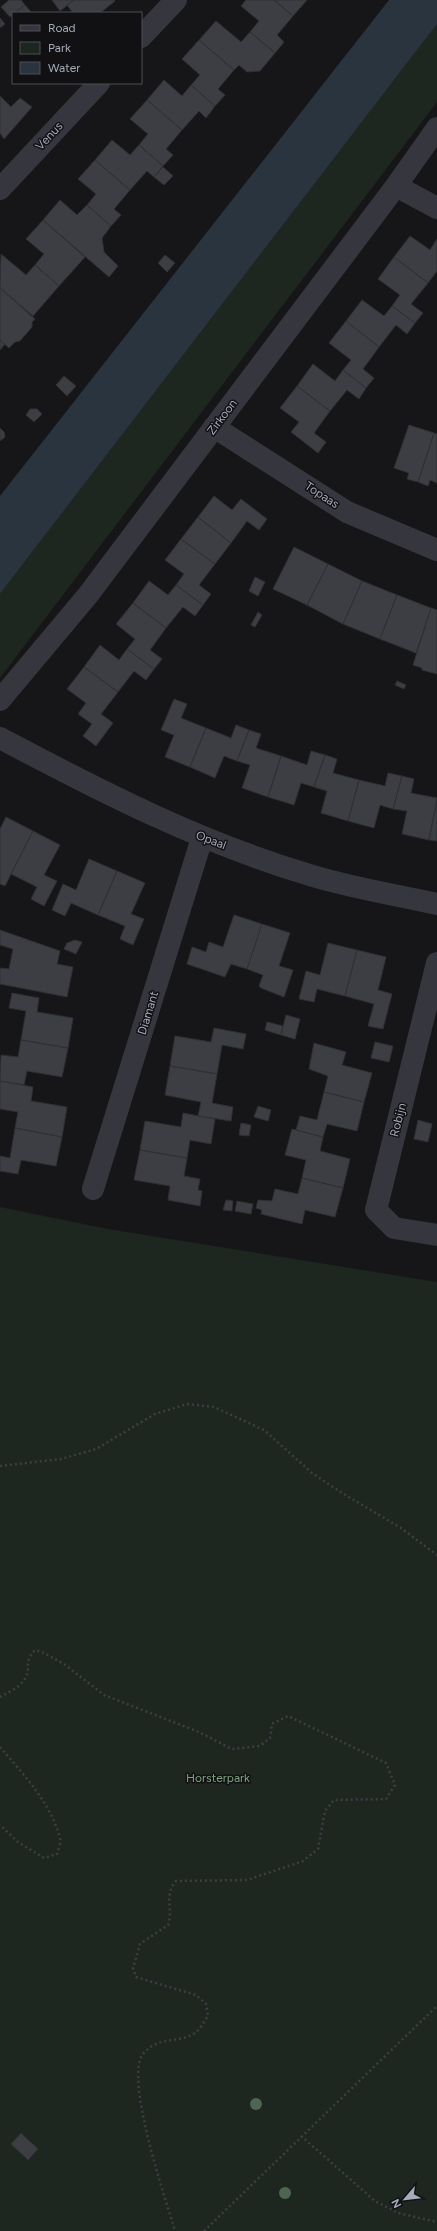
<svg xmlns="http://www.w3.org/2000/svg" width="437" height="2231" viewBox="0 0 437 2231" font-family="Figtree,sans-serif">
  <rect width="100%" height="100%" fill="#161618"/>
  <path fill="#1d271f" d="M437 24V102L0 678V594Z
    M0 1207 108 1229 437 1282V2231H0Z"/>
  <path fill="#2a343e" d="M389 0H437V24L0 594V496Z"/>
  <path fill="#3d3e43" stroke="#303034" d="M21 0 25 5 10 17 1 7 9 0Z
    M52 0H74L60 11Z
    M74 0H114L115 1 100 13H73L67 5Z
    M246 0H274L293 16 277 35 284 42 275 53 250 32 259 21 241 6Z
    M274 0H307L293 16Z
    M25 5 32 13H15L17 11Z
    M0 18 5 24 0 28Z
    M216 21 241 42 250 32 275 53 260 71 247 72 239 65 234 70 199 40Z
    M199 40 234 70 218 89 225 95 215 106 191 85 200 75 182 59Z
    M164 80 182 96 191 85 215 106 206 118 199 111 182 130 147 100Z
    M0 96 11 107 20 98 32 107 4 139 0 133Z
    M147 100 182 130 166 149 173 155 163 166 139 145 148 134 130 119Z
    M112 140 130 155 139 145 163 166 154 177 147 171 130 190 95 160Z
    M95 160 130 190 114 209 121 215 111 226 87 205 96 194 78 179Z
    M163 167 173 176 164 185 154 177Z
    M60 200 77 215 87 205 111 226 102 238 104 252 118 266 109 277 43 220Z
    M43 220 85 257 59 286 35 265 44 254 26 239Z
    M410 236 430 250 437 239V271L428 283 394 257Z
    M1 254 26 275 35 265 59 286 33 316 0 288Z
    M165 255 175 263 167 272 158 263Z
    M394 257 428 283 411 304 423 313 415 323 392 306 400 295 378 279Z
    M0 288 35 319 32 322V327L20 341 15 342 9 348 0 340Z
    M362 300 384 316 392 306 415 323 407 334 396 325 379 347 346 321Z
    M346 321 379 347 363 369 374 378 366 388 343 370 351 360 329 343Z
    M0 340 5 344 0 350Z
    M313 364 335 381 343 370 366 388 359 399 347 390 330 411 297 386Z
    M64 376 76 386 67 396 56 385Z
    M297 386 330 411 314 433 326 442 318 453 291 432 299 422 280 408Z
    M30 409H37L42 414 34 422 26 415Z
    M409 425 434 433 418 482 407 479 409 473 394 468Z
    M0 428 4 432 5 437 0 441Z
    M434 433 437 434V483L430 480 428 486 418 482Z
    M214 496 232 510 241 499 267 519 259 530 247 521 231 543 198 517Z
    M198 517 231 543 215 564 181 539Z
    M181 539 215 564 199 585 211 594 203 605 176 585 184 574 165 560Z
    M294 547 328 564 307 605 273 589Z
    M328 564 362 581 343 624 307 605Z
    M255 577 265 582 258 596 249 591Z
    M149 581 168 595 176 585 203 605 195 616 183 607 166 628 133 603Z
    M362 581 397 595 380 639 343 624Z
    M397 595 431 608 416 653 380 639Z
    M133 603 166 628 150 650 162 659 154 669 127 649 135 639 116 624Z
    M431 608 437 610V674L422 670V668L413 665Z
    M258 612 262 615 255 627 251 625Z
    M100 645 119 660 127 649 154 669 146 680 134 671 118 692 84 667Z
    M84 667 118 692 101 714 113 723 96 746 83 736 92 724 78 714 86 703 67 689Z
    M397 681 406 685 404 689 395 685Z
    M174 699 187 704 181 718 206 728 190 767 165 757 174 735 161 730Z
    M236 725 249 730 237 761 224 756 215 778 190 767 206 728 231 738Z
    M249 730 261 734 256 748 281 756 268 797 242 788 250 765 237 761Z
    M311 751 325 755 314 787 301 783 294 805 268 797 281 756 307 765Z
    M325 755 337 759 333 773 359 780 348 821 321 813 327 791 314 787Z
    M388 773 402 776 393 809 380 805 374 828 348 821 359 780 385 786Z
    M402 776 414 779 411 793 437 798 429 840 402 834 407 811 393 809Z
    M437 799V841L429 840Z
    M6 817 33 831 5 886 0 884V829Z
    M33 831 60 845 44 875 57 881 44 906 31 899 37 887 11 874Z
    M89 859 117 871 98 915 71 903 65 916 52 910 63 884 76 890Z
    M117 871 145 883 131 914 144 919 133 945 120 939 125 926 98 915Z
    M234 915 262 924 247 969 231 964 225 977 187 964 192 947 206 952 209 942 223 947Z
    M262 924 290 933 279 966 293 970 284 997 261 988 259 986 263 975 247 969Z
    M0 930 60 951 57 964 73 967 67 997 0 984V968L9 969 13 949 0 945Z
    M75 940 82 942 76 954 64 949 67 943Z
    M328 943 357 950 345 996 317 989 314 1002 299 999 306 971 320 975Z
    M357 950 386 957 378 990 392 994 383 1029 368 1026 374 1004 345 996Z
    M12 993 39 998 37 1012 73 1018 68 1048 21 1040 26 1011 9 1008Z
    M286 1015 300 1019 295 1039 281 1035Z
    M267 1022 283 1026 281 1035 265 1030Z
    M214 1028 246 1034 243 1049 222 1045 217 1074 170 1066 175 1036 211 1042Z
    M21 1040 68 1048 62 1077 27 1071 24 1085 0 1081 1 1055 18 1057Z
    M375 1042 393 1046 389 1062 371 1058Z
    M314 1043 346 1052 342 1065 372 1073 364 1102 324 1092 328 1076 309 1069Z
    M170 1066 217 1074 212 1103 233 1107 231 1121 198 1116 201 1102 165 1095Z
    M0 1081 33 1087 31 1101 67 1107 62 1137 15 1128 18 1112 0 1109Z
    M324 1092 364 1102 357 1131 327 1124 323 1137 296 1130 300 1116 317 1120Z
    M258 1106 271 1110 268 1121 254 1117Z
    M183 1113 215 1119 211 1144 190 1140 187 1158 140 1150 145 1121 181 1127Z
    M418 1120 432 1124 428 1142 414 1139Z
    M241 1123 251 1125 249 1136 239 1135Z
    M15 1128 62 1137 56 1166 21 1160 18 1174 0 1171V1156L10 1158Z
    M292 1129 323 1137 320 1151 350 1159 343 1188 302 1178 306 1160 285 1155Z
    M140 1150 187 1158 184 1176 200 1179 198 1190 202 1191 200 1206 168 1200 170 1186 134 1180Z
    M302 1178 343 1188 335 1217 305 1210 302 1224 261 1214 262 1210 256 1208 258 1200 272 1201 275 1189 298 1194Z
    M226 1200 233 1201 232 1211 223 1210Z
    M237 1201 253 1204 251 1214 235 1211Z
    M21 2133 38 2149 28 2160 11 2144Z"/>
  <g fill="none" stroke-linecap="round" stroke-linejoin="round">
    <path stroke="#3c3e45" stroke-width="2.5" stroke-dasharray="2 3" stroke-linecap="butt" d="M0 1466 61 1459 96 1449 155 1414 187 1404 214 1407 264 1430 312 1473 342 1493 401 1528 437 1555
      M0 1697C9 1692 21 1687 26 1677 31 1666 23 1663 35 1650L44 1653 64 1664 104 1695 199 1732 232 1749 260 1746 270 1738 272 1724 288 1716 386 1763 395 1785 386 1799 334 1800 325 1811 318 1849 303 1861 247 1880 176 1881C163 1897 174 1908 168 1925L140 1944 133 1968 136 1977 196 1995 206 2004 208 2016C204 2021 200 2030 195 2033 178 2044 159 2035 143 2054 124 2078 166 2200 175 2231
      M0 1747C23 1774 52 1804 60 1839 61 1844 58 1850 57 1854L44 1858 18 1842 0 1825
      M301 2136 375 2201 398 2213 437 2222
      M204 2231 437 2006"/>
    <path stroke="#36373e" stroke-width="22" d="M141 37 176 0
      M396 186 437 208
      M0 189 99 83
      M214 427 347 512 437 550
      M0 700 88 595 396 186 437 128
      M0 738C102 792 201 843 313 876 353 888 396 895 437 904
      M437 963 376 1210 394 1228 437 1235
      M93 1189 202 838"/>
  </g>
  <g fill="#4e6552">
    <circle cx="256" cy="2104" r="6"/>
    <circle cx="285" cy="2193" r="6"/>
  </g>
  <g text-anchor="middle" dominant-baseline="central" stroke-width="3" stroke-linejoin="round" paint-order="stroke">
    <g font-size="12" fill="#a6abba" stroke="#111113">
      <text transform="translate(49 136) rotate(-47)">Venus</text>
      <text transform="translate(222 417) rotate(-53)">Zirkoon</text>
      <text transform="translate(322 495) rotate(33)">Topaas</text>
      <text transform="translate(211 840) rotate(21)">Opaal</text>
      <text transform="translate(148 1013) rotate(-73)">Diamant</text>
      <text transform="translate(398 1120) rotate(-76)">Robijn</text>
    </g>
    <g font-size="12" fill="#7ca681" stroke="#111113">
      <text x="218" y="1778">Horsterpark</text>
    </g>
  </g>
  <rect x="12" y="12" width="130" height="72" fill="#111113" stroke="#4d4f56"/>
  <rect x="20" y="25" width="20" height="6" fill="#36373e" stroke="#4d4f56"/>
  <text x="48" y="32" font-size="12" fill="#a6abba">Road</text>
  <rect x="20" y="42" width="20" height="12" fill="#1d271f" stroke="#4d4f56"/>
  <text x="48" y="52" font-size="12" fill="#a6abba">Park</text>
  <rect x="20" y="62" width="20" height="12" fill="#2a343e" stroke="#4d4f56"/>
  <text x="48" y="72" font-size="12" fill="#a6abba">Water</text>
  <g transform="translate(405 2199) rotate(242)" stroke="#111113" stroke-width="3" paint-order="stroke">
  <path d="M0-3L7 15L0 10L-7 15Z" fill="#a6abba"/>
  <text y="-6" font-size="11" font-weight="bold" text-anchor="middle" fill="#a6abba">N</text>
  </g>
</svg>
